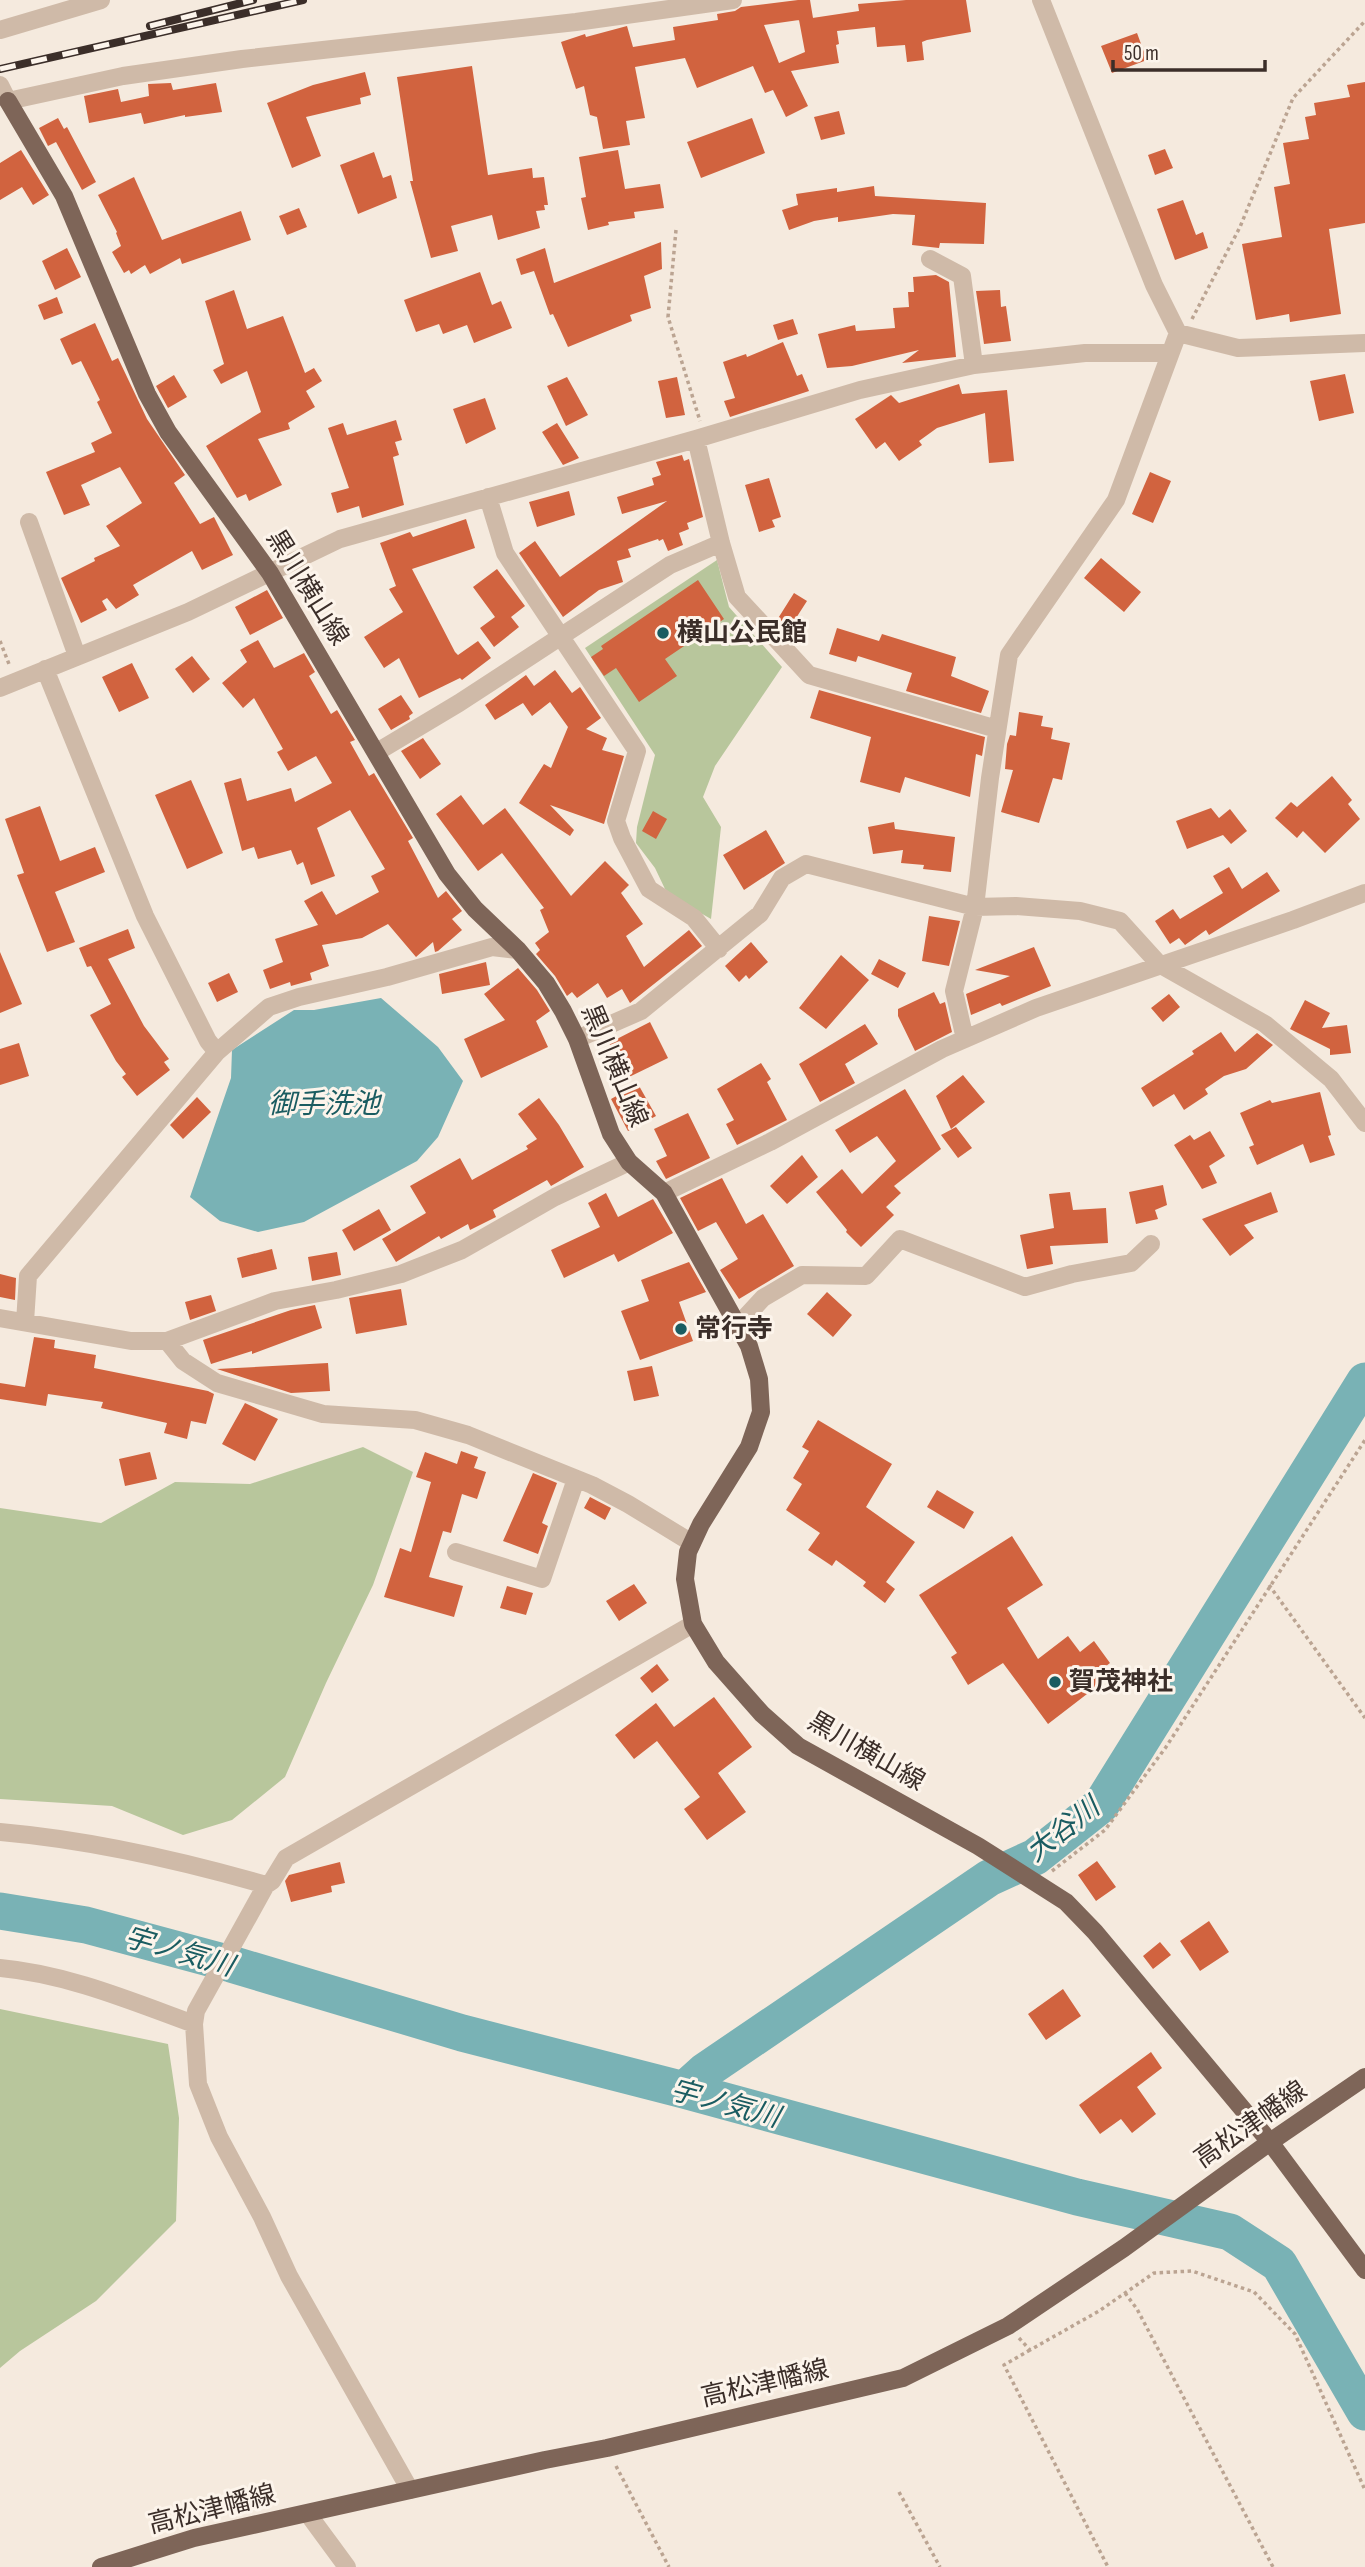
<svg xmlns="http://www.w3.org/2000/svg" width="1365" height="2567" viewBox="0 0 1365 2567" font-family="'Sofia Sans Condensed','Noto Sans JP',sans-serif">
  <rect width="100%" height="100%" fill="#f5eade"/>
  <path fill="#b8c69c" d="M717 560 729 607 782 667 715 766 703 797 721 827 711 919 678 900 665 889 655 868 636 843 637 827 655 755 585 648Z
    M363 1447 413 1472 373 1585 326 1683 285 1777 232 1820 183 1835 112 1806 0 1799V1508L101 1523 175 1482 250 1484Z
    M0 2009 168 2044 179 2118 176 2221 96 2301 20 2351 0 2368Z"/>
  <path fill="#79b2b5" d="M381 998 438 1047 463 1081 438 1137 417 1161 304 1222 258 1232 220 1221 190 1197 231 1078 232 1050 294 1010H314Z"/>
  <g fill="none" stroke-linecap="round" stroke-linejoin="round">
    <path stroke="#79b2b5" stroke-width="37" d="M0 1911 86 1925 231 1964 462 2033 684 2090 1077 2197 1230 2232 1279 2264 1365 2412
      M684 2090 705 2071 989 1878 1035 1857 1101 1805 1365 1381"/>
  </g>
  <path fill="#d1633f" d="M798 0H810L813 18 764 25 779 63 805 52 799 20 859 11 858 4 906 0H966L971 32 927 40 922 42 924 60 907 62 905 45 877 47 875 27 837 31 839 44 836 45 839 63 791 71 808 106 786 117 773 90 765 93 753 66 697 88 685 58 635 67 645 118 626 121 630 145 603 149 597 117 590 115 584 86 576 89 561 42 585 34 586 37 627 26 633 47 675 40 673 27 718 20 717 14 735 11 741 7Z
    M1137 33 1147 60 1112 73 1101 46Z
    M472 66 488 175 532 168 533 178 544 177 548 205H544L545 210 536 211 540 228 498 240 492 215 451 226 458 251 431 258 410 181H413L397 77Z
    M365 72 371 95 360 98 361 104 306 117 321 156 292 168 267 103 313 85Z
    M1365 82V223L1329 229 1341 314 1290 322 1289 314 1256 320 1242 244 1282 237 1274 187 1290 184 1283 143 1309 139 1305 117 1316 115 1314 103 1350 97 1347 85Z
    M171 83 173 90 216 83 222 112 185 117V115L144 124 141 113 89 123 84 96 118 89 121 102 149 96 148 84Z
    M839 111 845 134 821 140 814 117Z
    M58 118 64 129 67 127 96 182 82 190 56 142 48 146 39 128Z
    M752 118 765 153 701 178 687 142Z
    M1165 149 1173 168 1155 175 1148 155Z
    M21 150 49 195 33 205 22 187 0 200V163Z
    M618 150 625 189 660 184 664 208 634 212 635 218 608 222 609 225 588 230 581 198 586 197 579 157Z
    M374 152 383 178 391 175 397 198 358 214 340 165Z
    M134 177 162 240 241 211 251 240 182 264 180 258 150 274 145 265 131 274 129 270 124 273 112 252 121 246 116 233 117 232 98 195Z
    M874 186 875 196 986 203 984 244 940 243 939 248 912 245 915 215 893 214 838 222V217L814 221 789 230 782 210 798 205 796 194 837 188V192Z
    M1183 200 1196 235 1203 232 1208 248 1175 260 1157 209Z
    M299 208 307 227 287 235 279 216Z
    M661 242 662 269 644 276 651 308 630 315 632 321 568 347 553 314 550 315 534 271 521 275 516 259 545 248 554 283Z
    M67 248 81 277 55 290 42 261Z
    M480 272 492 305 501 301 512 328 474 343 467 325 443 334 439 324 416 332 404 300Z
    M936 275 949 282 956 357 902 363 919 350 852 366 827 368 818 334 855 325 856 331 895 328 893 308 909 307 908 292H914L913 277Z
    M234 290 247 329 283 316 305 373 314 368 322 381 306 391 315 407 288 423 290 429 258 439 282 485 249 501 246 494 237 498 206 446 261 412 247 371 221 384 213 370 224 364 205 301Z
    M1000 290 1001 307 1006 306 1011 341 984 344 976 291Z
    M57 297 63 313 44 320 38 305Z
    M793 319 798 334 778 340 773 325Z
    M95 323 112 361 118 358 147 419 185 475 174 483 200 524 214 517 233 555 202 570 192 551 133 585 139 595 116 609 107 598 102 601 107 610 81 623 61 578 95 561 94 558 120 546 106 526 142 503 120 467 81 485 90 505 64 515 46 472 95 452 91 443 112 433 97 402 100 400 81 361 72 365 60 339Z
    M783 342 797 376 802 374 809 391 730 417 724 401 735 398 723 362 746 354 747 357Z
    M1345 374 1354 413 1319 421 1310 381Z
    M174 375 187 397 168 408 156 386Z
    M567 377 588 415 566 426 547 386Z
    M677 377 685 415 666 418 658 381Z
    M959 384 962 394 1007 390 1014 461 989 463 985 413 937 428 919 441 922 445 899 461 885 442 876 449 855 419 891 395 899 403Z
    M485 398 496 429 466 444 453 409Z
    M396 420 402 440 395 442 399 455 393 457 404 505 362 518 359 506 337 513 331 493 349 488 328 428 343 423 347 435Z
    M557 423 579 458 563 465 542 432Z
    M682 455 684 461 689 459 703 517 687 523 689 529 679 533 683 545 668 551 663 539 659 541 658 539 628 549 631 557 617 561 623 582 599 590 563 617 519 553 535 541 560 577 667 501 622 514 617 497 654 485 652 478 661 475 656 462Z
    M1150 472 1171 481 1153 523 1132 514Z
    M769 478 781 517 772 520 775 527 759 532 745 485Z
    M569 491 575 515 537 527 529 502Z
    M466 519 475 548 412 569 455 652 458 655 478 641 491 658 462 680 460 678 419 698 399 658 384 668 364 637 403 612 389 589 396 586 380 543 410 532 413 537Z
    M1101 558 1141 592 1124 612 1084 578Z
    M497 569 525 606 511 617 519 627 494 647 480 628 495 617 473 587Z
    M698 580 724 619 665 659 677 676 639 702 616 668 604 676 591 657 603 649 601 646Z
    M267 590 283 618 250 635 235 607Z
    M794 593 807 601 789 629 777 620Z
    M837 628 879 641 882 634 956 657 951 676 989 691 981 713 906 691 912 673 858 656 856 662 829 654Z
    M258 640 274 668 304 653 315 672 309 676 331 714 337 710 355 740 350 742 369 776 374 773 413 838 408 841 438 898 446 891 462 911 452 919 462 930 438 951 435 952 433 942 416 957 388 924 362 938 322 945 329 966 310 973 312 980 291 986 290 982 270 989 263 970 283 962 275 939 318 925 304 901 322 891 336 915 379 892 371 876 385 869 350 810 317 828 335 876 311 885 303 862 297 865 291 850 258 859 254 847 242 851 224 783 241 778 247 801 291 788 295 802 332 783 316 756 288 771 277 752 283 749 254 698 243 708 222 683 247 662 240 650Z
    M192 656 210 679 193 693 175 669Z
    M132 663 149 698 119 712 102 677Z
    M555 670 572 693 580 687 601 718 586 729 607 738 602 750 624 756 604 824 550 805 574 830 570 836 519 803 544 764 551 768 568 727 550 702 532 716 523 703 495 720 485 705 526 675 534 686Z
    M819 690 985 737 982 756 976 754 970 797 905 777 900 793 860 782 871 737 810 718Z
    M401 695 413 713 409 716 410 719 391 730 378 709Z
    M1019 712 1043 716 1041 726 1053 728 1051 739 1070 743 1062 780 1053 778 1039 823 1001 812 1013 770 1005 769 1007 744 1010 735 1016 736Z
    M423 738 441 764 420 779 401 751Z
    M1332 776 1352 800 1348 804 1360 819 1325 853 1303 831 1297 838 1275 818 1291 802 1297 807Z
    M191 780 223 853 187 869 155 795Z
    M461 795 483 825 505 808 571 896 605 861 629 885 621 893 643 924 626 936 644 967 689 930 702 946 630 1003 622 989 607 998 598 983 577 998 572 992 567 996 555 976 536 954 540 950 535 943 549 932 540 910 544 908 502 853 478 871 436 814Z
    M40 806 60 861 95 847 105 872 55 892 75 942 47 952 17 875 24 873 5 819Z
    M1211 808 1219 818 1230 809 1247 831 1231 844 1223 835 1187 849 1176 821Z
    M653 811 667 819 656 839 642 831Z
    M894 822 895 829 955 837 951 872 923 869 924 865 901 863 903 850 873 854 868 827Z
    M766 830 785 863 744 890 723 855Z
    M1229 867 1242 889 1267 872 1280 891 1209 935 1206 930 1185 945 1179 938 1170 944 1155 921 1173 909 1180 919 1223 893 1213 876Z
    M929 916 960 921 949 966 922 961Z
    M128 929 135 948 108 959 144 1026 169 1059 164 1062 170 1070 137 1096 122 1077 126 1074 116 1061 90 1015 111 1004 91 966 87 967 79 948Z
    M751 942 768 962 749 979 746 975 739 982 725 966Z
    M1034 947 1051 986 1002 1006 1000 1003 971 1015 966 994 1010 976 975 970Z
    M0 952 22 1004 0 1013Z
    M841 955 869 980 826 1029 799 1008Z
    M879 959 906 973 898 988 871 974Z
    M486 962 490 985 442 994 439 974Z
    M518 968 537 990 550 1011 536 1021 548 1047 481 1078 464 1039 505 1020 484 994Z
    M229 973 238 992 217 1002 208 983Z
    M934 992 940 1004 945 1002 952 1032 915 1051 898 1016V1009Z
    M1169 994 1180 1007 1163 1022 1151 1008Z
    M1305 1000 1330 1013 1322 1028 1347 1025 1351 1053 1330 1055V1049L1290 1029Z
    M650 1022 668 1058 627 1078 609 1043Z
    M865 1024 878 1044 845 1064 855 1083 820 1102 799 1064Z
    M1221 1032 1235 1052 1257 1033 1273 1045 1246 1069 1224 1076 1205 1089 1208 1094 1184 1110 1174 1094 1153 1107 1141 1088 1194 1054 1192 1051Z
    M19 1043 29 1076 0 1085V1049Z
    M761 1063 771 1079 767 1082 787 1120 737 1145 726 1124 734 1120 717 1089Z
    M963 1075 985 1102 951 1129 936 1096Z
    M638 1084 656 1116 628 1131 611 1099Z
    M905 1089 941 1149 894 1186 901 1193 886 1207 894 1215 861 1247 846 1232 847 1230 816 1192 842 1169 862 1194 896 1161 877 1136 850 1153 835 1130Z
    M1320 1092 1331 1135 1328 1136 1335 1155 1310 1163 1303 1144 1257 1165 1249 1147 1254 1145 1240 1113 1270 1100 1272 1103Z
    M197 1097 211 1112 183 1139 170 1125Z
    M539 1098 559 1125 584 1167 551 1186 547 1180 493 1210 496 1217 470 1230 468 1224 441 1239 439 1236 396 1262 382 1239 426 1213 410 1186 460 1158 472 1180 528 1149 526 1146 537 1139 518 1114Z
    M688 1113 710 1158 666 1179 656 1161 667 1156 654 1129Z
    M956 1127 972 1148 958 1158 941 1135Z
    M1210 1131 1225 1156 1209 1166 1217 1183 1202 1189 1174 1145 1190 1135 1194 1140Z
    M802 1155 818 1177 787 1204 770 1186Z
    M722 1178 746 1224 763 1214 794 1266 739 1299 720 1270 738 1259 716 1222 698 1231 680 1198Z
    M1163 1185 1167 1205 1155 1210 1158 1219 1136 1224 1129 1192Z
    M1070 1192 1073 1210 1106 1208 1108 1243 1050 1246 1053 1264 1027 1269 1020 1235 1054 1228 1049 1194Z
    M1271 1192 1278 1212 1244 1225 1254 1238 1230 1256 1202 1219Z
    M606 1193 618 1217 653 1199 673 1233 618 1262 614 1254 564 1278 551 1250 600 1227 588 1203Z
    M379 1209 391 1230 354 1251 342 1230Z
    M272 1249 277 1269 242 1278 237 1258Z
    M337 1252 341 1275 312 1281 308 1257Z
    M689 1262 706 1292 679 1302 693 1341 640 1360 621 1311 649 1301 641 1280Z
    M0 1274 16 1278 15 1300 0 1297Z
    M401 1289 407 1325 356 1334 349 1298Z
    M827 1292 852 1315 833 1337 807 1314Z
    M211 1295 216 1311 190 1320 185 1302Z
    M315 1305 322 1328 252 1354V1351L211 1364 203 1340 291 1310Z
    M34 1337 55 1340 54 1348 96 1355 94 1368 208 1391 214 1394 206 1424 191 1421 187 1439 164 1433 167 1423 101 1408 103 1402 48 1394 46 1406 0 1399V1383L25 1387Z
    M328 1363 330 1391 291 1393 217 1369Z
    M652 1366 659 1396 634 1401 627 1371Z
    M245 1403 278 1419 255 1461 222 1444Z
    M818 1420 892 1464 866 1507 915 1542 886 1582 895 1589 885 1603 863 1586 866 1582 836 1560 832 1566 808 1550 820 1533 786 1510 802 1484 793 1478 809 1451 802 1447Z
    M461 1451 478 1457 474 1468 486 1472 477 1499 462 1494 451 1533 443 1531 429 1577 463 1586 454 1617 384 1597 400 1548 411 1552 431 1482 416 1477 425 1452 457 1464Z
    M150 1452 157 1479 125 1486 119 1459Z
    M533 1473 557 1483 542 1523 548 1526 538 1554 503 1541Z
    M937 1490 974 1512 964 1529 927 1507Z
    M590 1497 611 1508 605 1520 584 1508Z
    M1012 1536 1043 1585 1007 1608 1038 1659 1068 1636 1080 1652 1094 1641 1110 1663 1097 1673 1100 1684 1048 1724 1003 1663 968 1685 951 1657 957 1653 919 1595Z
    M634 1584 647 1603 619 1621 606 1601Z
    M507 1586 533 1593 526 1615 500 1608Z
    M657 1664 669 1680 652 1693 640 1678Z
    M714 1697 752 1747 718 1773 746 1812 707 1840 684 1809 700 1797 657 1741 634 1759 615 1735 656 1703 674 1727Z
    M1097 1861 1116 1887 1096 1901 1078 1875Z
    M340 1862 345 1883 331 1886 332 1892 291 1902 285 1881 289 1875Z
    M1209 1921 1229 1952 1200 1971 1180 1941Z
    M1160 1942 1171 1955 1153 1969 1143 1956Z
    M1063 1989 1081 2016 1046 2040 1028 2014Z
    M1151 2052 1162 2068 1137 2087 1156 2114 1132 2133 1121 2119 1100 2134 1079 2105Z"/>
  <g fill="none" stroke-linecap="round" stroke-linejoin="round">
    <path stroke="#bba492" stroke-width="3.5" stroke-dasharray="3.5 3.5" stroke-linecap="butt" d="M676 230 668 317 700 421
      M1192 319 1240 227 1293 98 1365 21
      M0 641 9 664
      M1269 1585 1365 1718
      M1052 1871 1105 1830 1166 1747 1365 1440
      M1125 2293 1137 2309 1273 2567
      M1019 2338 1030 2350 1099 2311 1154 2273 1192 2271 1254 2292 1295 2334 1365 2490
      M1030 2350 1004 2365 1108 2567
      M616 2466 669 2567
      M899 2492 940 2567"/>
    <path stroke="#cfbaa8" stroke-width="18" d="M1041 0 1154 285 1178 333 1238 348 1365 343
      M0 30 101 0
      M0 85 8 101 123 76 242 59 576 22 733 0
      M930 259 962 276 974 365
      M1178 333 1116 500 1009 655 990 778 975 907 1016 906 1080 911 1120 921 1159 964 1265 1024 1331 1079 1365 1123
      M696 439 721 543 737 597 809 675 997 729
      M488 497 505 553 637 751 616 821 622 838 649 889 694 918 719 949
      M29 522 77 656
      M45 669 145 916 208 1041 217 1052
      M0 688 188 612 340 539 696 439 860 390 974 365 1085 353H1170
      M377 752 459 703 670 565 721 543
      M577 1039 641 1011 760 914 782 878 806 864 975 907 954 991 965 1039
      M664 1193 770 1142 942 1049 1036 1008 1293 920 1365 893
      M0 1318 131 1341H167L275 1301 336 1290 401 1274 462 1250 555 1197 629 1162
      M25 1322 28 1276 217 1052 269 1007 299 997 387 977 492 947 518 950
      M738 1325 763 1298 802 1275 866 1276 900 1239 1025 1287 1072 1274 1131 1263 1151 1244
      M167 1341 183 1361 217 1383 323 1414 415 1420 468 1435 592 1485 628 1504 692 1543
      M456 1552 542 1579 576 1479
      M0 1832C91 1840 179 1860 266 1885
      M0 1968C67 1974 131 2001 194 2024
      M410 2490 289 2276 262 2217 219 2137 198 2084 194 2024 196 2011 266 1885 272 1881 286 1858 693 1624
      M308 2514 347 2567"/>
    <path stroke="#7e6558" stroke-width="18" d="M8 101 64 196 147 394 168 432 270 573 447 874 475 909 518 950 546 983 563 1011 577 1039 611 1134 629 1162 664 1193 749 1346 759 1379 761 1412 749 1447 701 1524 688 1552 685 1579 693 1624 716 1662 762 1714 798 1746 978 1846 1066 1902 1095 1932 1270 2142 1365 2270
      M101 2567 194 2538 545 2460 607 2448 903 2378 1008 2326 1124 2248 1270 2142 1365 2077"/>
    <g stroke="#3b2e29" stroke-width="8">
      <path id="rail" d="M150 26 253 0
        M0 69 303 0"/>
    </g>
    <use href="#rail" stroke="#fcf4eb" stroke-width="5" stroke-dasharray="16" stroke-linecap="butt"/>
  </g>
  <g fill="#1a5c61" stroke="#fcf4eb" stroke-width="2.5">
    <circle cx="663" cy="633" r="7"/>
    <circle cx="681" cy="1329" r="7"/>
    <circle cx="1055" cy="1682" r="7"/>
  </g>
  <g text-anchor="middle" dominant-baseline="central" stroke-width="6" stroke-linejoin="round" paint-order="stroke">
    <g font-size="26" fill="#3b2e29" stroke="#fcf4eb">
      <text transform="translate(307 588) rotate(58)">黒川横山線</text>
      <text transform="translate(614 1066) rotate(67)">黒川横山線</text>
      <text transform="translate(866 1752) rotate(30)">黒川横山線</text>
      <text transform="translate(1251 2125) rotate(-35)">高松津幡線</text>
      <text transform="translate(765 2384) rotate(-13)">高松津幡線</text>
      <text transform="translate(212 2510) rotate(-14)">高松津幡線</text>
    </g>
    <g font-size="26" font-weight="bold" fill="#3b2e29" stroke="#fcf4eb" text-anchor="start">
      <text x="677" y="633">横山公民館</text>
      <text x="695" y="1329">常行寺</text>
      <text x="1069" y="1682">賀茂神社</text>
    </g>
    <g font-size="28" font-style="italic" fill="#1a5c61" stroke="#fcf4eb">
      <text x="324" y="1104">御手洗池</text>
      <text transform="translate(1063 1830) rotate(-38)">大谷川</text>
      <text transform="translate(179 1952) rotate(16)">宇ノ気川</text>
      <text transform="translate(725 2104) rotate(15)">宇ノ気川</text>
    </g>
  </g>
  <path d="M1113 60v10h152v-10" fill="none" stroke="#3b2e29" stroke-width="3.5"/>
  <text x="1124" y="60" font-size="21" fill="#3b2e29" stroke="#fcf4eb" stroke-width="5" paint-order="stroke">50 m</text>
</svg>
